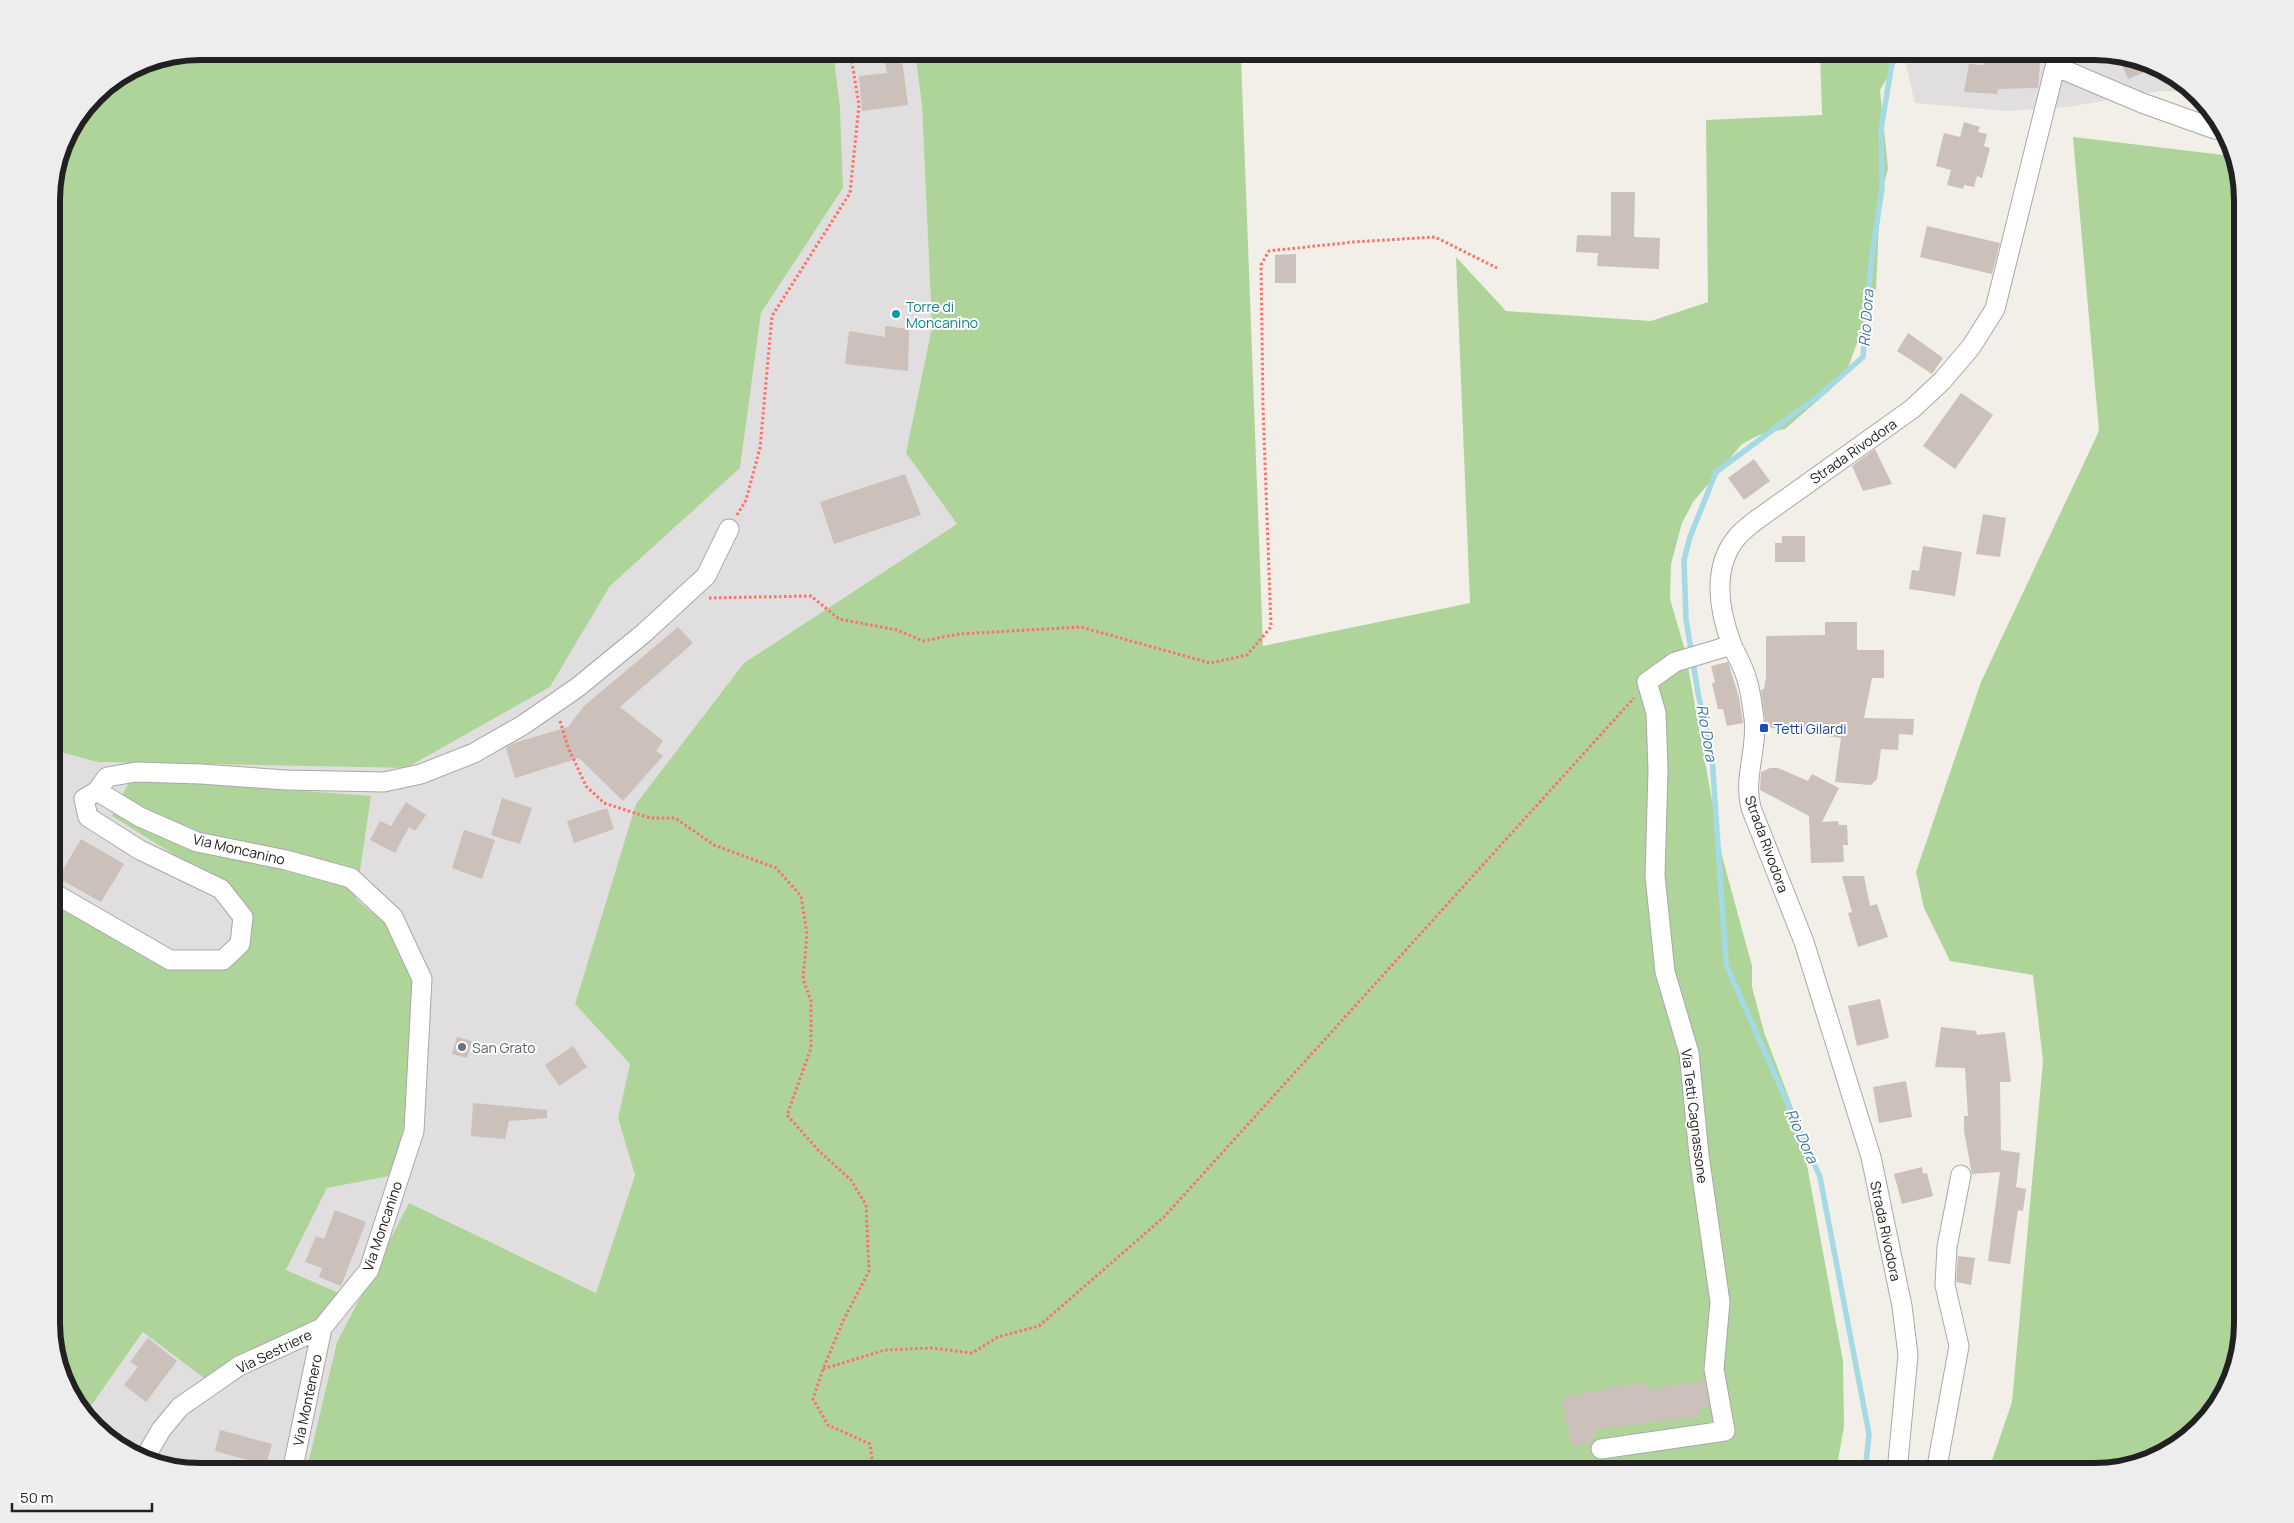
<svg xmlns="http://www.w3.org/2000/svg" width="2294" height="1523" viewBox="0 0 2294 1523" font-family="Manrope,sans-serif">
  <rect width="100%" height="100%" fill="#f2eee8"/>
  <path fill="#e0dede" d="M833 51H915L922 106 932 327 906 453 957 524 744 663 575 1004 630 1064 618 1118 635 1174 596 1293 409 1203 337 1342 306 1472H200L153 1464 117 1446 86 1413 144 1332 340 1294 286 1271 327 1188 390 1176 385 923 356 899 371 797 226 887 245 948 169 968 52 904V750L98 762 406 768 550 687 610 586 740 468 761 313 843 188 840 107Z
    M1903 51H2094L2141 59 2177 77 2190 92 2160 91 2068 107 2007 111 1915 103Z"/>
  <path fill="#afd499" d="M200 51H833L840 107 843 188 761 313 740 468 610 586 550 687 406 768 98 762 52 750V191L63 143 95 95 144 62Z
    M915 51H1348L1241 58 1263 646 1470 603 1456 257 1506 311 1651 321 1708 302 1706 120 1822 115 1820 51H1903L1880 90 1888 169 1880 198 1876 291 1849 365 1831 389 1785 429 1759 435 1742 444 1693 502 1682 523 1671 564 1670 599 1685 650 1722 856 1752 966V987L1764 1032 1800 1127 1843 1361 1844 1426 1836 1472H306L337 1342 409 1203 596 1293 635 1175 618 1118 630 1064 575 1004 636 804 744 663 957 524 906 453 932 327 922 106Z
    M2073 137 2232 156 2243 200V1323L2235 1370 2217 1406 2160 1456 2094 1472H1988L2012 1402 2043 1061 2033 975 1950 961 1924 908 1916 872 1981 682 2099 431Z
    M131 778 371 796 356 899 385 923 414 978 408 1130 390 1176 327 1188 286 1270 341 1294 318 1322 204 1378 143 1332 86 1413 71 1397 52 1332V904L169 968 245 948 226 887 112 816Z"/>
  <g fill="none" stroke-linecap="round" stroke-linejoin="round">
    <path stroke="#a5d9e3" stroke-width="5.5" d="M1865 1472 1869 1434 1820 1177 1726 964 1712 757 1698 693 1686 619 1684 560 1690 537 1716 472 1821 394 1863 357 1871 262 1882 188 1881 129 1894 51"/>
  </g>
  <path fill="#cbc0ba" d="M883 51H901L908 105 862 111 859 76 887 73Z
    M1984 51H2041L2038 88 1998 89 1997 94 1964 92 1969 64 1984 65Z
    M2118 55 2141 59 2157 67 2128 79Z
    M1964 122 1980 127 1978 132 1987 134 1984 146 1990 148 1982 178 1977 176 1974 187 1964 185 1963 189 1947 185 1951 170 1936 166 1944 133 1960 137Z
    M1611 192H1635L1634 237 1660 238 1659 269 1597 266 1598 253 1576 252 1577 235 1611 236Z
    M1927 226 2000 243 1992 274 1920 257Z
    M1296 254V283H1275V255Z
    M885 326 909 329 908 371 845 364 849 331 885 337Z
    M1908 333 1943 358 1932 374 1897 351Z
    M1961 393 1993 415 1955 469 1923 446Z
    M1875 449 1892 484 1863 491 1852 466Z
    M1754 459 1770 481 1744 500 1728 478Z
    M905 474 921 515 834 544 820 502Z
    M1983 514 2006 518 2000 557 1976 554Z
    M1782 536H1805V562H1775V543H1782Z
    M1923 546 1962 552 1955 596 1909 589 1912 570 1919 571Z
    M1825 622H1857V650H1884V678H1872L1864 718 1914 719 1913 735 1899 734 1898 750 1881 749 1877 779 1871 785 1835 782 1841 738 1766 727 1761 690 1764 689 1766 677V636L1825 635Z
    M678 627 693 643 620 707 663 741 656 751 663 756 623 801 579 758 515 778 506 748 514 743 568 727 584 706Z
    M1728 662 1739 697 1743 723 1727 726 1723 709H1718L1712 684 1715 682 1711 666Z
    M1770 768H1778L1808 781 1812 774 1839 788 1822 822 1838 821 1839 825H1847L1848 845H1843L1844 862 1811 863 1809 816 1760 790 1761 772Z
    M502 798 532 808 520 844 491 835Z
    M406 802 426 815 415 831 409 827 395 853 370 840 380 821 391 826Z
    M607 808 614 829 574 843 567 821Z
    M464 830 495 840 482 879 452 868Z
    M81 839 124 864 101 902 58 878Z
    M1842 876H1864L1870 906 1877 904 1888 937 1858 947 1848 913 1852 912Z
    M1880 999 1889 1038 1857 1046 1848 1006Z
    M1941 1027 1976 1031 1977 1035 2005 1032 2011 1082H2000L2001 1150 2020 1153 2016 1187 2026 1189 2023 1211 2018 1210 2010 1264 1988 1261 2000 1172 1972 1174 1964 1131V1116H1968L1965 1068 1935 1067Z
    M457 1037 472 1041 467 1058 452 1054Z
    M573 1046 587 1067 559 1086 545 1065Z
    M1906 1081 1912 1117 1879 1123 1873 1087Z
    M473 1103 547 1110V1118L509 1121 505 1139 471 1136Z
    M1922 1167 1923 1174 1927 1173 1933 1196 1902 1204 1894 1174Z
    M335 1210 366 1222 341 1286 319 1277 322 1268 305 1262 316 1236 324 1239Z
    M1958 1256 1975 1258 1971 1285 1956 1282Z
    M148 1338 177 1361 146 1402 124 1385 138 1367 130 1362Z
    M1705 1380 1709 1407 1700 1408 1701 1416 1595 1430 1592 1443 1573 1447 1568 1433 1562 1397 1646 1382 1648 1390Z
    M220 1430 272 1444 266 1465 215 1451Z"/>
  <g fill="none" stroke-linecap="round" stroke-linejoin="round">
    <g stroke="#a8a8a8" stroke-width="21">
      <path id="minor" d="M2057 67 2142 103 2215 129 2224 130
        M97 791 107 777 136 772 201 774 286 780 384 782 421 774 474 753 523 725 578 687 644 633 706 576 729 529
        M52 892 170 960H223L240 944 243 917 221 889 140 850 88 817 84 799 97 791 140 817 197 842 286 860 351 878 393 917 422 979 414 1131 369 1270 322 1328 239 1366 180 1407 161 1430 144 1459
        M1601 1449 1725 1431 1714 1369 1720 1302 1699 1155 1689 1053 1665 972 1655 876 1658 770 1656 713 1647 682 1675 662 1732 645
        M292 1472 322 1328
        M1897 1472 1908 1355 1902 1306 1871 1157 1804 942 1751 808C1743 777 1758 749 1754 718 1752 706 1751 692 1747 680 1744 668 1737 657 1732 645 1719 611 1711 567 1738 536 1742 531 1749 526 1755 521L1912 409 1942 381 1971 347 1995 309 2059 51
        M1936 1472 1959 1346 1945 1285 1947 1247 1961 1175"/>
    </g>
    <path stroke="#ff706c" stroke-width="3" stroke-dasharray="2.5 2.5" stroke-linecap="butt" d="M737 515 746 500 760 448 772 316 850 193 859 105 850 51
      M709 598 811 596 839 619 897 630 923 641 959 634 1081 627 1210 663 1247 655 1271 627 1263 407 1261 265 1269 251 1353 242 1435 237 1497 268
      M560 721 568 747 586 786 604 803 650 818H675L714 845 776 868 801 896 807 934 803 979 811 1001V1048L787 1115 818 1150 851 1180 866 1205 869 1271 843 1321 823 1369 813 1399 828 1425 870 1444 874 1472
      M823 1369 885 1350 931 1348 972 1353 998 1337 1039 1326 1164 1217 1634 698"/>
    <use href="#minor" stroke="#fff" stroke-width="19"/>
  </g>
  <circle fill="#0f9aa8" stroke="#fff" stroke-width="2" cx="896" cy="314" r="5"/>
  <rect fill="#1a4fb4" stroke="#fff" stroke-width="2" x="1759" y="723" width="10" height="10" rx="2.5"/>
  <circle fill="#6b7280" stroke="#fff" stroke-width="2" cx="462" cy="1047" r="5"/>
  <g text-anchor="middle" dominant-baseline="central" stroke-width="4" stroke-linejoin="round" paint-order="stroke">
    <g font-size="14" fill="#0d838f" stroke="#fff" text-anchor="start">
      <text x="906" y="306">Torre di<tspan x="906" dy="16">Moncanino</tspan></text>
    </g>
    <g font-size="14" fill="#212121" stroke="#fff">
      <text transform="translate(1853 451) rotate(-35)">Strada Rivodora</text>
      <text transform="translate(1767 844) rotate(70)">Strada Rivodora</text>
      <text transform="translate(239 849) rotate(13)">Via Moncanino</text>
      <text transform="translate(1695 1116) rotate(83)">Via Tetti Cagnassone</text>
      <text transform="translate(382 1226) rotate(-71)">Via Moncanino</text>
      <text transform="translate(1886 1231) rotate(78)">Strada Rivodora</text>
      <text transform="translate(274 1351) rotate(-26)">Via Sestriere</text>
      <text transform="translate(307 1400) rotate(-78)">Via Montenero</text>
    </g>
    <g font-size="14" fill="#164399" stroke="#fff" text-anchor="start">
      <text x="1774" y="728">Tetti Gilardi</text>
    </g>
    <g font-size="14" fill="#5b616d" stroke="#fff" text-anchor="start">
      <text x="472" y="1047">San Grato</text>
    </g>
    <g font-size="15" font-style="italic" fill="#3d76a1" stroke="#fff">
      <text transform="translate(1866 318) rotate(-86)">Rio Dora</text>
      <text transform="translate(1707 733) rotate(80)">Rio Dora</text>
      <text transform="translate(1802 1136) rotate(66)">Rio Dora</text>
    </g>
  </g>
  <path d="M0 0H2294V1523H0ZM200 60H2094A140 140 0 0 1 2234 200V1323A140 140 0 0 1 2094 1463H200A140 140 0 0 1 60 1323V200A140 140 0 0 1 200 60Z" fill="#ededed" fill-rule="evenodd"/>
  <path fill="none" stroke="#212121" stroke-width="6" d="M200 60H2094A140 140 0 0 1 2234 200V1323A140 140 0 0 1 2094 1463H200A140 140 0 0 1 60 1323V200A140 140 0 0 1 200 60Z"/>
  <path d="M12 1503v8h140v-8" fill="none" stroke="#212121" stroke-width="2.5"/>
  <text x="20" y="1503" font-size="15" fill="#212121" stroke="#ffffff" stroke-width="4" paint-order="stroke">50 m</text>
</svg>
